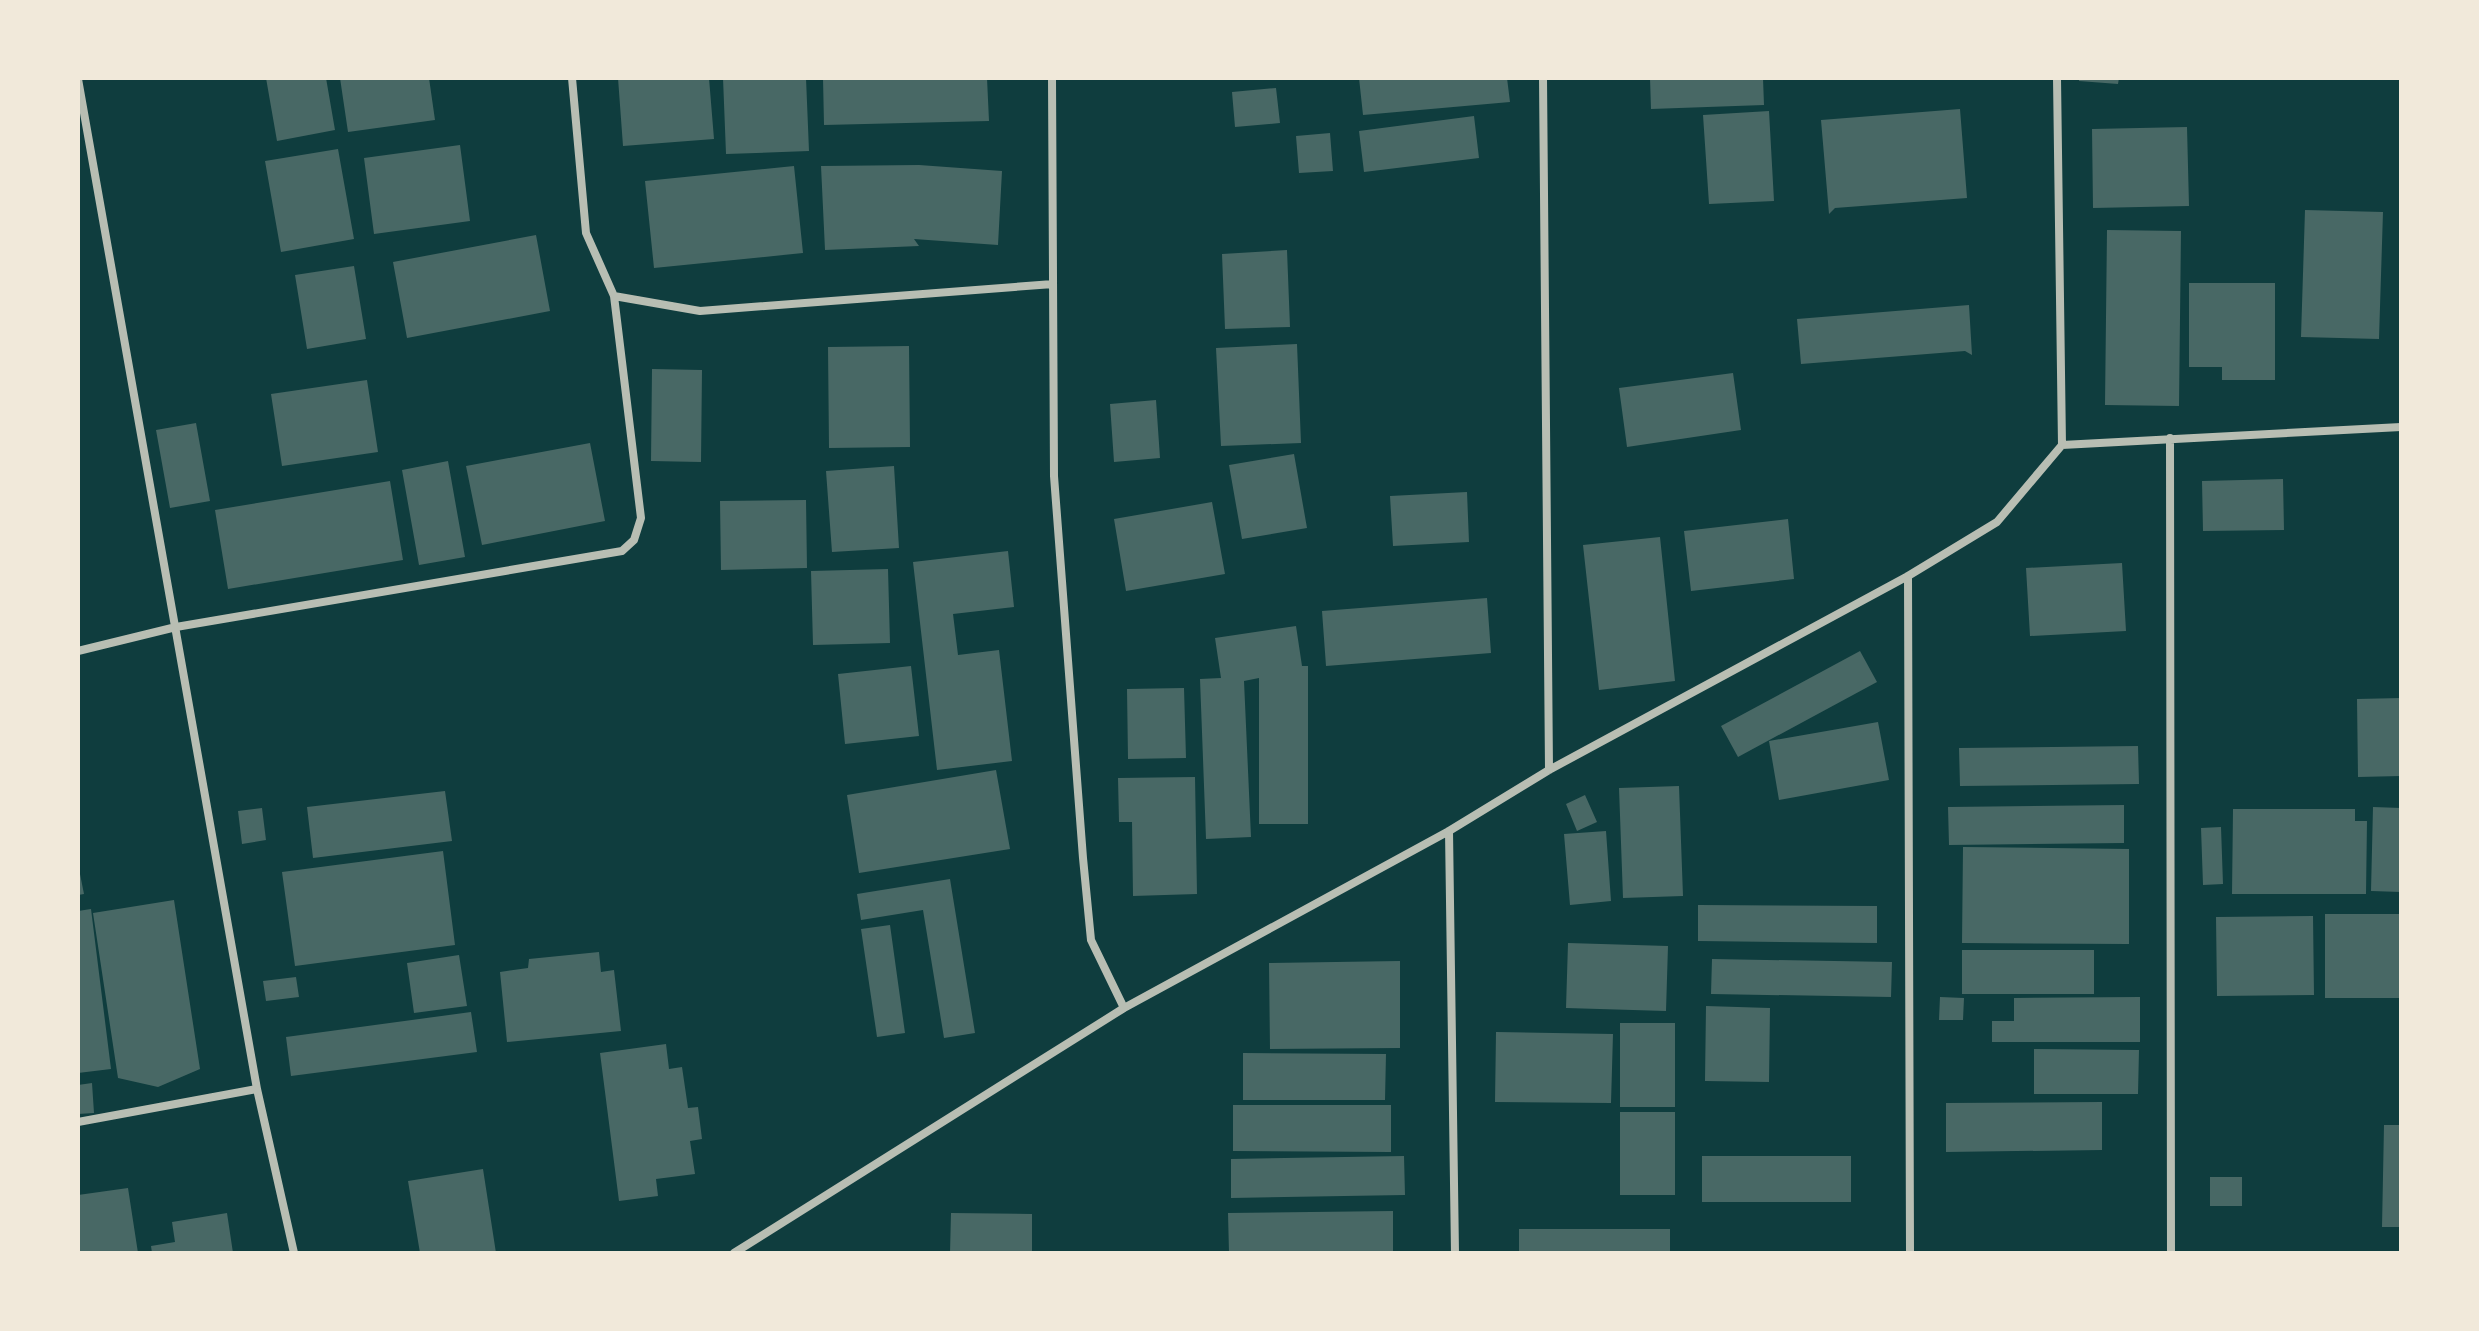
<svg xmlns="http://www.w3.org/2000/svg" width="2479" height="1331" viewBox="0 0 2479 1331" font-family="Arial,sans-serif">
  <rect width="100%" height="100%" fill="#0f3d3e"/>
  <path fill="#486865" d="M266 78H326L335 130 277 141Z
    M340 78H429L435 120 348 132Z
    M618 78H709L714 139 623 146Z
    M723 78H806L809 151 726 154Z
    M823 78H987L989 121 824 125Z
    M1359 78H1507L1510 102 1363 115Z
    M1650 78H1763L1764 105 1651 109Z
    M2079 78H2119L2118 84 2079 81Z
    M1276 88 1280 123 1235 127 1232 92Z
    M1960 109 1967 198 1835 208 1829 214 1821 120Z
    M1769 111 1774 201 1709 204 1703 115Z
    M1474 116 1479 158 1364 172 1359 131Z
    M2187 127 2189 206 2093 208 2092 129Z
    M1330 133 1333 171 1299 173 1296 136Z
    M460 145 470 221 374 234 364 158Z
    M338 149 354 239 281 252 265 161Z
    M919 165 1002 171 998 245 914 239 919 246 825 250 821 166Z
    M794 166 803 253 654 268 645 181Z
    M2305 210 2383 212 2379 339 2301 337Z
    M2107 230 2181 231 2179 406 2105 405Z
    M536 235 550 311 407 338 393 262Z
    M1287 250 1290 327 1225 329 1222 254Z
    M354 266 366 339 307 349 295 275Z
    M2189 283H2275V380H2222V367H2189Z
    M1969 305 1972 355 1965 351 1801 364 1797 319Z
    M1297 344 1301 443 1221 446 1216 348Z
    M909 346 910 447 829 448 828 347Z
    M652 369 702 370 701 462 651 461Z
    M1733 373 1741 430 1627 447 1619 388Z
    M367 380 378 452 282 466 271 394Z
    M1156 400 1160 458 1114 462 1110 404Z
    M196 423 210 501 170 508 156 430Z
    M590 443 605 521 482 545 466 466Z
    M1294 454 1307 528 1242 539 1229 465Z
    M448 461 465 557 419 565 402 470Z
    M894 466 899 548 832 552 826 471Z
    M2283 479 2284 530 2203 531 2202 481Z
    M390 481 403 560 228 589 215 510Z
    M1467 492 1469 542 1393 546 1390 496Z
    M806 500 807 568 721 570 720 501Z
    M1212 502 1225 574 1126 591 1114 519Z
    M1788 519 1794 579 1691 591 1684 531Z
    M1660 537 1675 681 1599 690 1583 545Z
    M1008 551 1014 607 953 614 958 655 999 650 1012 761 937 770 913 562Z
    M2122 563 2126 631 2030 636 2026 568Z
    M888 569 890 643 813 645 811 571Z
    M1487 598 1491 653 1326 666 1322 611Z
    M1296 626 1302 666H1308V824H1259V678L1244 681 1251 837 1206 839 1200 679 1221 678 1215 638Z
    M1860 651 1877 682 1738 757 1721 726Z
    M911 666 919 736 845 744 838 674Z
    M1184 688 1186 758 1128 759 1127 689Z
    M2401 698V776L2358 777 2357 699Z
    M1878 722 1889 780 1779 800 1769 741Z
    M2138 746 2139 784 1960 786 1959 748Z
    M996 770 1010 849 859 873 847 795Z
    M1195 777 1197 894 1133 896 1132 822H1119L1118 778Z
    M1679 786 1683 896 1623 898 1619 788Z
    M445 791 452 841 313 858 307 807Z
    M1585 795 1597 822 1577 831 1566 804Z
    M2124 805V843L1949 845 1948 807Z
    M2373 807 2401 808V892L2371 891Z
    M262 808 266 840 242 844 238 811Z
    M2233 809H2355V821H2367L2366 894H2232Z
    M2221 827 2223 884 2203 885 2201 828Z
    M1606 831 1611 901 1570 905 1564 834Z
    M1963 847 2129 849V944L1962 943Z
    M443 851 455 945 295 966 282 872Z
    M78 864 84 894 78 895Z
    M950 879 975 1033 944 1038 923 910 861 920 857 894Z
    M174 900 200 1069 158 1087 118 1078 93 913Z
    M1698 905 1877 906V943L1698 941Z
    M91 909 111 1069 78 1073V911Z
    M2325 914H2401V998H2325Z
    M2313 916 2314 995 2217 996 2216 917Z
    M890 925 905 1033 877 1037 861 929Z
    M1568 943 1668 946 1666 1011 1566 1008Z
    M1962 950H2094V994H1962Z
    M599 952 601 972 614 970 621 1031 507 1042 500 972 528 968 529 959Z
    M459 955 467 1006 414 1013 407 963Z
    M1712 959 1892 962 1891 997 1711 994Z
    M1400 961V1048L1270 1049 1269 963Z
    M296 977 299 997 266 1001 263 981Z
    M1940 997 1964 998 1963 1020H1939Z
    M2140 997V1042H1992V1021H2014V998Z
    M1706 1006 1770 1008 1769 1082 1705 1081Z
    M471 1012 477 1052 291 1076 286 1037Z
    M1620 1023H1675V1107H1620Z
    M1496 1032 1613 1034 1611 1103 1495 1102Z
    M666 1044 669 1069 682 1067 688 1108 698 1107 702 1139 690 1141 695 1174 656 1179 658 1196 619 1201 600 1053Z
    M2034 1049 2139 1050 2138 1094H2034Z
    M1243 1053 1386 1054 1385 1100H1243Z
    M92 1083 94 1113 78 1114V1085Z
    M2102 1102V1150L1946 1152V1103Z
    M1233 1105H1391V1152L1233 1151Z
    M1620 1112H1675V1195H1620Z
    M2384 1125H2401V1227H2382Z
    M1404 1156 1405 1195 1231 1198V1159Z
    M1702 1156H1851V1202H1702Z
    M483 1169 496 1253H420L408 1181Z
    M2210 1177H2242V1206H2210Z
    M128 1188 138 1253H78V1195Z
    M1393 1211V1253H1229L1228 1213Z
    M227 1213 233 1253H152L151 1246 175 1242 172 1222Z
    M951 1213 1032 1214V1253H950Z
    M1519 1229H1670V1253H1519Z"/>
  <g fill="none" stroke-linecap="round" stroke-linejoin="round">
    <path stroke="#b8beb3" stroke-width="8" d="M572 78 586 233 614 296 700 311 1053 284
      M1052 78 1054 476 1083 858 1091 940 1124 1008
      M1543 78 1549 770
      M2057 78 2062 445
      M78 79 257 1089 294 1253
      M2170 438 2171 1253
      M1908 576 1910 1253
      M78 651 176 627 622 551 634 540 641 518 614 296
      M1449 831 1455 1253
      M78 1122 257 1089
      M734 1253 1124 1008 1449 831 1549 770 1908 576 1997 522 2062 445 2401 427"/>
  </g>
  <rect width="2479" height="1331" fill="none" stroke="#f1e9da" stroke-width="160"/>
</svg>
